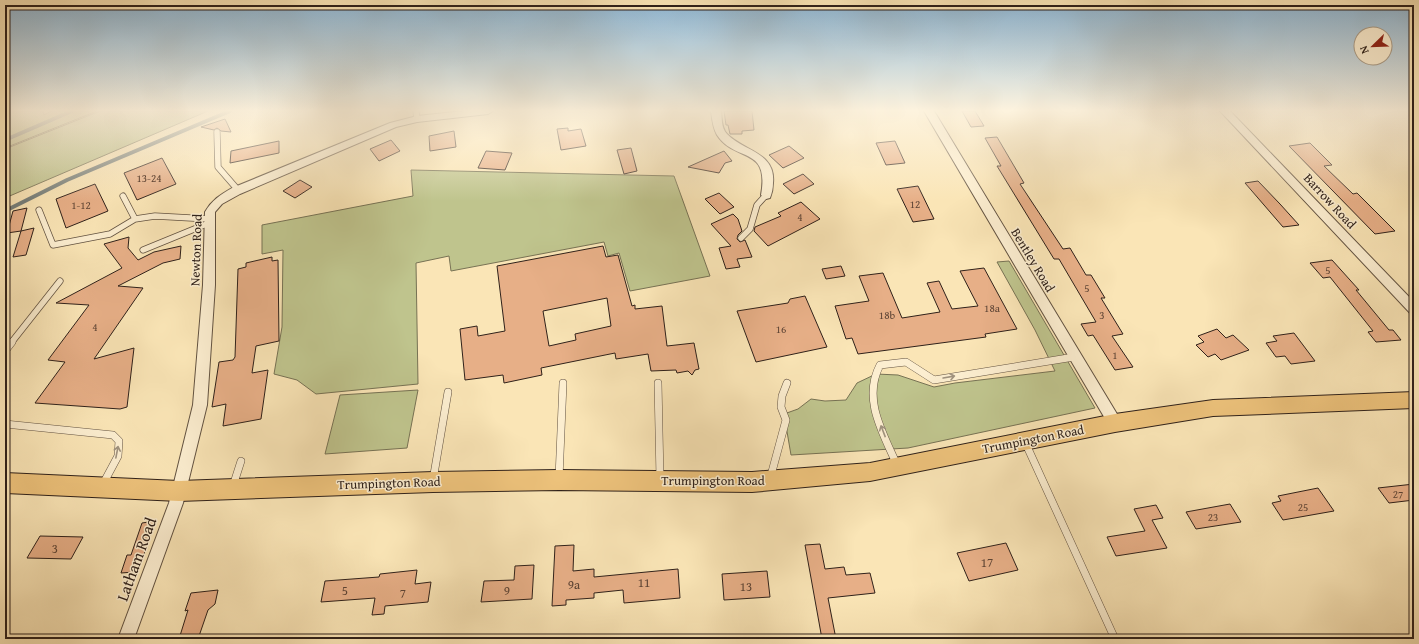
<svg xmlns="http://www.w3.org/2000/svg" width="1419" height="644" viewBox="0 0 1419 644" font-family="'Gentium Book Plus',serif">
  <rect width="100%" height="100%" fill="#fae5b6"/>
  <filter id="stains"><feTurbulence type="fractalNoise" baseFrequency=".005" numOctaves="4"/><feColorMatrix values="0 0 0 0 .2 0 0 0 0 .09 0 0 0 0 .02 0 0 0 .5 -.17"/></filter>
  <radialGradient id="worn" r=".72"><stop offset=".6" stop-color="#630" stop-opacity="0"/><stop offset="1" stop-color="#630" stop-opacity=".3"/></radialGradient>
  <path fill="#bfc48d" stroke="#777254" d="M5 111H43L44 115 51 111H97L5 148Z
    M100 111H208L5 198V149Z
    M411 170 674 176 710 276 630 291 619 253 608 256 604 242 451 271 449 256 416 263 418 384 316 394 297 380 274 374 282 327 283 250 262 254V225L413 196Z
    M1009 261 1095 408 908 448 791 455 784 414 798 409 811 399 825 401 846 400 857 383 876 374 898 375 934 387 955 383 1055 371 1035 330 997 262Z
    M418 390 407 448 325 454 340 395Z"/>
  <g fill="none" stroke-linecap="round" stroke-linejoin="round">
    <path stroke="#757e7a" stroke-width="4" d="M5 140 72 111
      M5 211 67 180 230 111"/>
  </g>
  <path fill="#e7af87" stroke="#2f211a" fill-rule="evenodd" d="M724 111H752L754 130 742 131V134H730L728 125H726Z
    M962 111H975L984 126 971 127Z
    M225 119 231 132 221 131 217 128 214 130 201 127Z
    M568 128V131L581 129 586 146 561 150 557 129Z
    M454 131 456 147 430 151 429 136Z
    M997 137 1024 183 1020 184 1063 249 1070 248 1086 275H1091L1105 298H1101L1123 334 1112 336 1133 367 1115 370 1093 335 1088 336 1081 324 1096 322 1059 259H1054L997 166H1001L985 138Z
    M391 140 400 151 379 161 370 149Z
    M279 141V153L230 163 231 151Z
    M895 141 905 163 886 165 876 143Z
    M1310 143 1332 165 1324 166 1353 194 1357 193 1395 231 1375 234 1289 146Z
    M789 146 804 158 783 168 769 155Z
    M631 148 637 171 624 174 617 150Z
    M486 151 512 153 505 170 478 168Z
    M724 151 732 161 725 163 719 173 688 167Z
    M162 158 176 184 137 200 124 173Z
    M803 174 814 184 794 194 783 184Z
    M300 180 312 187 295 198 283 191Z
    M1258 181 1280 204 1299 225 1283 227 1245 183Z
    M95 184 108 211 66 228 56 199Z
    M918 186 934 219 913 222 897 189Z
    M719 193 734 207 720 214 705 199Z
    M801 202 820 219 768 246 754 231 755 227 781 216 778 213Z
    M27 208 21 231 7 233 13 211Z
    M733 214 738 219 742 231 738 235 737 239 740 242 745 240 752 257 737 259 740 267 726 269 719 248 731 246 711 224Z
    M34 228 26 255 13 257 21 231Z
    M129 237 128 248 138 260 154 252 181 246 180 259 163 263 118 286 143 288 94 359 134 348 127 407 120 409 35 403 65 362 48 360 89 305 56 303 122 268 104 244Z
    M603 246 606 257 618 255 632 306 635 305V309L662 306 667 346 694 343 699 369 695 370 692 375 688 371 677 373 676 370 651 371 648 354 616 359 615 353 541 368 542 375 504 383 503 375 465 380 460 329 477 326 478 336 505 331 497 266ZM607 298 611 326 575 334 576 340 549 346 543 311Z
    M272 257V261L278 260 279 341 256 346 252 373 268 370 261 419 223 426 226 404 212 407 219 362 233 360 235 357 238 269 246 267V263Z
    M1332 260 1359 290H1356L1389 330H1393L1401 340 1376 342 1368 332 1373 331 1330 277 1323 278 1310 263Z
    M841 266 845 276 826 279 822 269Z
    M984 268 1017 329 985 334 986 337 858 354 852 338 846 339 835 306 869 301 859 276 883 273 902 318 940 312 927 283 939 281 952 309 978 306 960 271Z
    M805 296 827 347 756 362 737 311 788 303 790 299Z
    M1217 329 1226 338 1233 335 1249 350 1221 360 1215 354 1208 357 1196 345 1204 342 1198 336Z
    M1294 333 1315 361 1291 364 1285 356 1276 357 1266 343 1277 341 1273 336Z
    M1414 484V500L1389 503 1378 488Z
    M1318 488 1334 511 1283 520 1272 503 1281 501 1278 496Z
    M1230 504 1241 522 1196 529 1186 512Z
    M1156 505 1163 518 1152 520 1167 548 1116 556 1107 537 1145 531 1134 509Z
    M155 521 141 563H137L134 572 121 573 127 555H131L142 523Z
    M40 536 83 537 71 559 27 558Z
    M1006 543 1018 570 969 581 957 553Z
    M820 544 825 569 844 567 846 575 870 573 875 593 828 598 836 639H822L811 578 805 545Z
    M574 545 573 571 594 569V577L678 569 680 598 624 603 623 590 594 593V598L566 600V605L552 606 555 546Z
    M534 565 532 599 481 602 484 581 514 580 515 566Z
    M417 570 415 584 431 582 428 602 385 606 384 614 372 615 375 598 321 602 325 581 379 577 380 574Z
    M767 571 770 597 724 600 722 574Z
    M218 590 215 604 208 610 198 639H179L188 610 185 611 191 593Z"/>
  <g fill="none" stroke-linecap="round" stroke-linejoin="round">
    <g stroke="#625241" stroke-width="7">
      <path id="service-far1" d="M416 111 417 119
        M217 132 218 167 238 190
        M123 196 135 219 155 216 209 219
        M39 210 53 245 110 234 135 219
        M741 238 750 229 757 205 766 195
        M143 250 209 223
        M11 343 60 281"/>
    </g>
    <g stroke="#625241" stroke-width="8">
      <path id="service" d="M5 351 12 342
        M658 383 660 478
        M5 424 113 435 119 441 118 456 103 484
        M1025 442 1115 639
        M897 465C883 433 862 399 880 365L906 362 934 380 1074 357
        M559 478 563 383
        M770 479 786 420 781 407 782 396 787 383
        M433 480 448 392
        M233 486 241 461"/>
    </g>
    <g stroke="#625241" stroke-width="2">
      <path id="minor" d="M464 111H493L488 114 417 122 396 127 240 194 222 204 215 212V285L207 405 183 503 134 639H118L169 503 193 405 203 285 205 212C212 200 220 195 232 188L390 123 417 116Z
        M711 111H721C722 118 721 128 727 134 743 151 776 152 773 183 773 188 772 193 770 198L766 199 761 195C770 145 735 163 717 135 713 128 712 119 711 111Z
        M924 111H934L1120 419 1122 423 1120 427 1115 429 1110 427Z
        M1220 111H1230L1414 302V315L1410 313Z"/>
    </g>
    <g stroke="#2f211a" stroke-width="2">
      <path id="primary" d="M1414 392V408L1213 416 1115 432 870 481 752 492 559 490 433 492 179 501 5 493V473L179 481 433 472 559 470 752 472 870 463 1115 414 1213 400Z"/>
    </g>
    <use href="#service-far1" stroke="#fceed0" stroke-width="5.5"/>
    <use href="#service" stroke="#fceed0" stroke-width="7"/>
    <use href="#minor" fill="#fceed0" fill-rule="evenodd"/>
    <use href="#primary" fill="#edc27b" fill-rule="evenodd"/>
  </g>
  <defs><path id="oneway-shaft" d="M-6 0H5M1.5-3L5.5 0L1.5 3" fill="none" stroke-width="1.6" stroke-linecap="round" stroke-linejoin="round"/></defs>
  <g stroke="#a0927e">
    <use href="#oneway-shaft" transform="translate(949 377) rotate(-10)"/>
    <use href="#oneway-shaft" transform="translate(883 431) rotate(-111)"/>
    <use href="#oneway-shaft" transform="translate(117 452) rotate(-79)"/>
  </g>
  <linearGradient id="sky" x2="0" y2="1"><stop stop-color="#8db7d6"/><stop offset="0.55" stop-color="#fdf3de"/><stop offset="1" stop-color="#fdf3de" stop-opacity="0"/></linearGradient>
  <rect width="1419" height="201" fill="url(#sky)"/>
  <g text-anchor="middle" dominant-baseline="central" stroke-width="3" stroke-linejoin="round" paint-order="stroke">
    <g font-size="11" fill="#5d4435">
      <text x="149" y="178">13-24</text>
      <text x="915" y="204">12</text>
      <text x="81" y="205">1-12</text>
      <text x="800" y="217">4</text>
      <text x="1328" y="270">5</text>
      <text x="1087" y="288">5</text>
      <text x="992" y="308">18a</text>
      <text x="887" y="315">18b</text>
      <text x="1102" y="315">3</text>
      <text x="95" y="327">4</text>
      <text x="781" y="329">16</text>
      <text x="1115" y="355">1</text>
      <text x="1398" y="494">27</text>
      <text x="1303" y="507">25</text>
      <text x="1213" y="517">23</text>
    </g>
    <g font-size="13" fill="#2f211a" stroke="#fceed0">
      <text transform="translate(1330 201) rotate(47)">Barrow Road</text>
      <text transform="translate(196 250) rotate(-88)">Newton Road</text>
      <text transform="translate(1033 260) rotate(59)">Bentley Road</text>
      <text transform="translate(1033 439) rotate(-11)">Trumpington Road</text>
      <text x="713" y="480">Trumpington Road</text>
      <text transform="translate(389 483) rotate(-2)">Trumpington Road</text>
    </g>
    <g font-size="13" fill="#5d4435">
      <text x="55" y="548">3</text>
      <text x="987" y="562">17</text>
      <text x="644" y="582">11</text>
      <text x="574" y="584">9a</text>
      <text x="746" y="586">13</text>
      <text x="345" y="590">5</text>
      <text x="507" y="590">9</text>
      <text x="403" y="593">7</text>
    </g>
    <g font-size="16" fill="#2f211a" stroke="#fceed0">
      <text transform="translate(136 559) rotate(-70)">Latham Road</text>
    </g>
  </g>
  <rect width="1419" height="644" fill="none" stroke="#fae5b6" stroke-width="20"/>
  <rect x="6" y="6" width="1407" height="632" fill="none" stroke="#2f211a" stroke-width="2"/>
  <rect x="10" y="10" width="1399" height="624" fill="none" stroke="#2f211a"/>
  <g transform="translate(1373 46) rotate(247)"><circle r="19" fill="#fceed0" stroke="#aa9c87"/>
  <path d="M0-3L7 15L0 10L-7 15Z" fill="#8f2418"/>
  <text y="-6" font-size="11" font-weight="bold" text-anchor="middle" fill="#2f211a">N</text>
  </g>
  <rect width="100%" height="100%" filter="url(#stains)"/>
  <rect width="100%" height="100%" fill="url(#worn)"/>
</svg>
